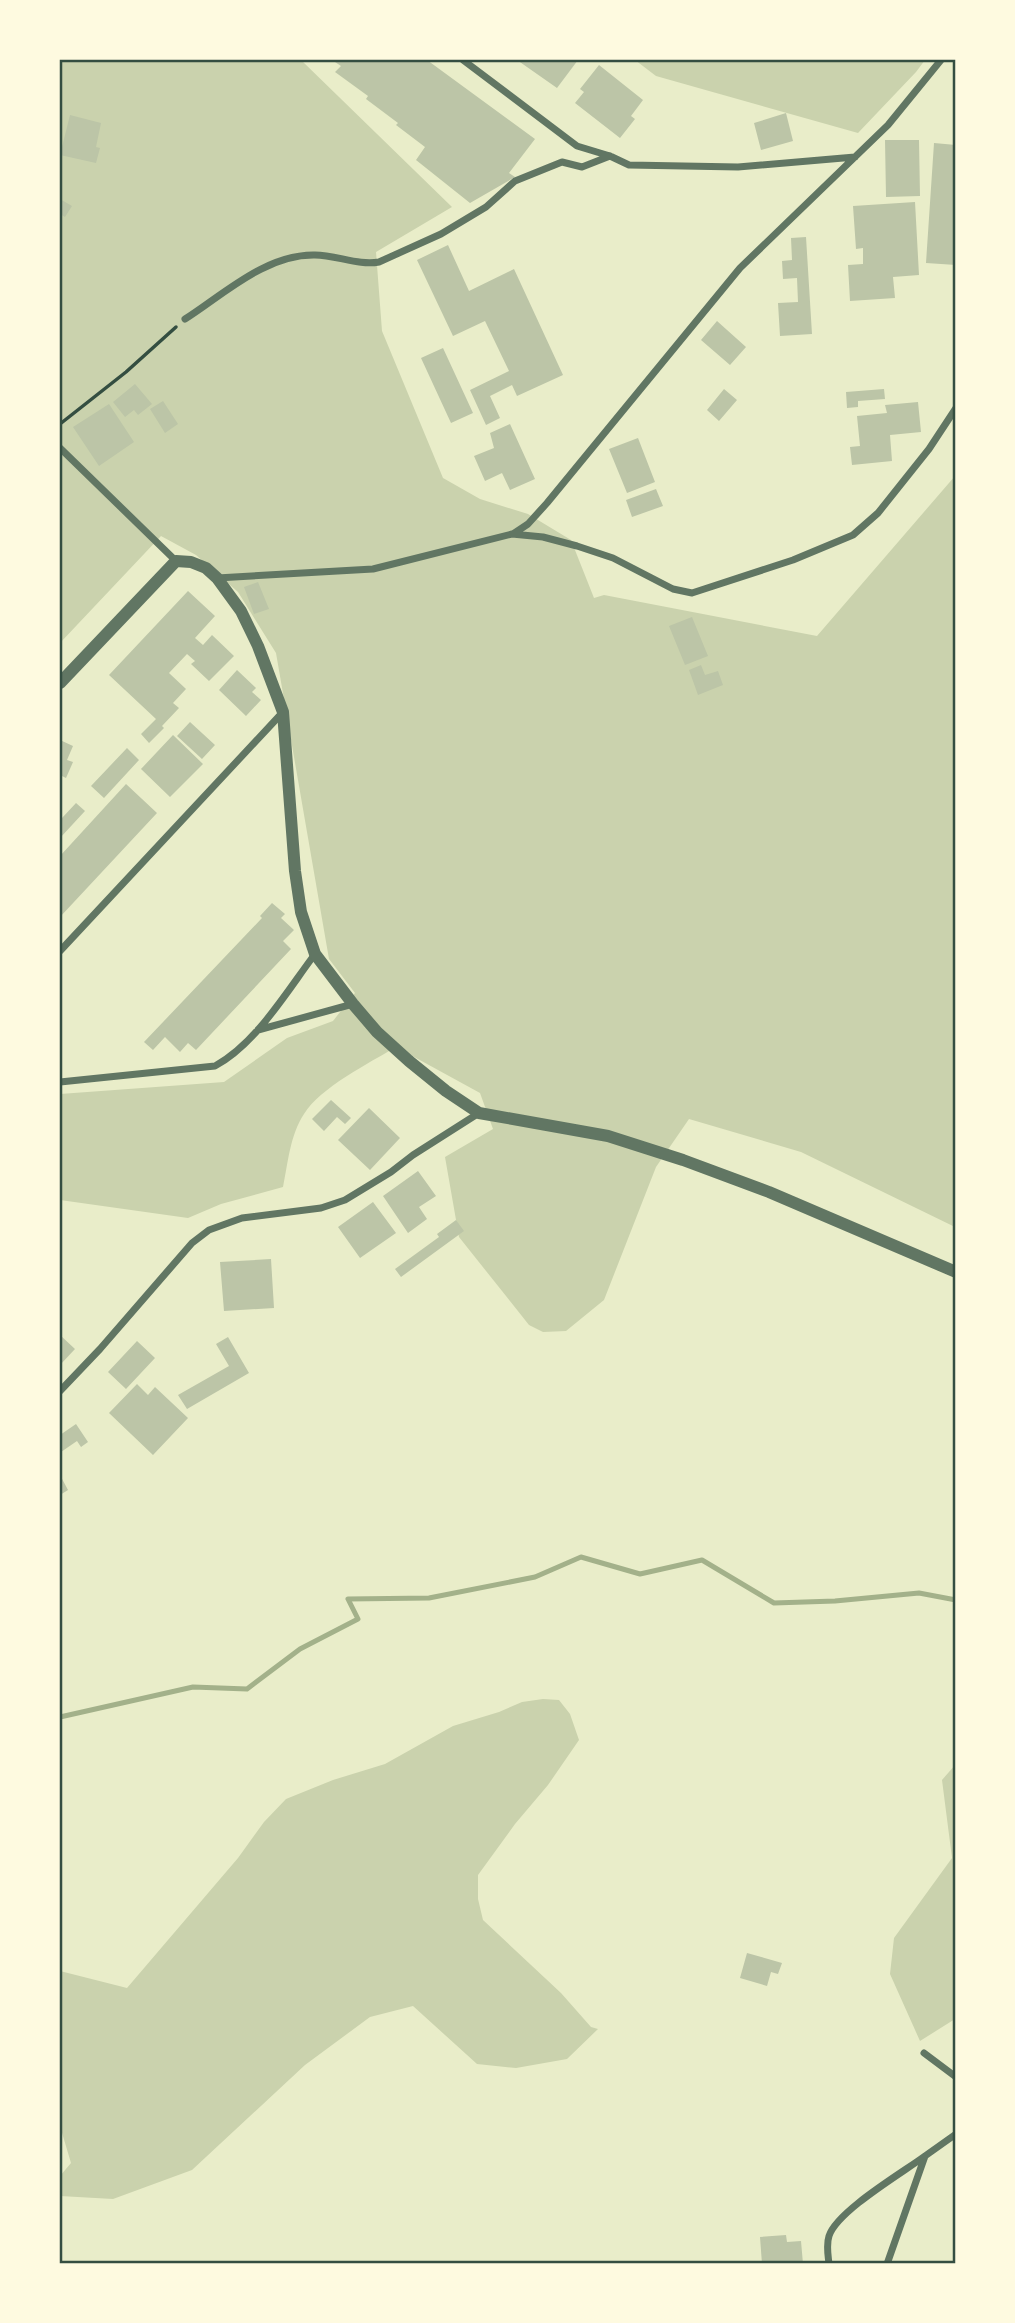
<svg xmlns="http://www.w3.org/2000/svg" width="1015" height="2323" viewBox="0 0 1015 2323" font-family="Karla,sans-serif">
  <rect width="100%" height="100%" fill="#e9edc9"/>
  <path fill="#cad2ad" d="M60 60H301L452 207 376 252 382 331 443 478 480 499 528 514 571 540 594 598 604 595 817 636 955 476V1227L801 1152 689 1119 656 1167 604 1300 566 1331 543 1332 529 1325 459 1237 445 1157 493 1129 480 1093 396 1047C369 1063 320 1088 304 1114 290 1135 288 1163 283 1187L221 1204 188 1218 60 1200V1094L224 1082 287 1038 333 1021 355 993 329 959 276 653 238 592 196 555 161 536 60 643Z
    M635 60H925L916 72 858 133 656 76Z
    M543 1699 559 1700 570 1714 579 1740 548 1785 515 1824 478 1875V1899L483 1920 561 1993 591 2027 598 2029 567 2059 516 2068 477 2064 413 2006 370 2017 305 2065 192 2170 113 2199 60 2196V2176L71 2163 60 2126V1971L127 1988 238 1858 264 1822 286 1799 333 1780 385 1764 453 1726 499 1712 522 1702Z
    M955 1765V2019L920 2041 890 1974 894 1938 952 1858 942 1780Z"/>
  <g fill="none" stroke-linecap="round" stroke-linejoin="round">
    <path stroke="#a3b18a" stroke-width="5" d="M60 1717 193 1687 247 1689 300 1649 358 1619 348 1599 429 1598 535 1577 581 1557 640 1574 702 1560 774 1603 835 1601 919 1593 956 1600"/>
  </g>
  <path fill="#bcc5a7" d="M332 60H427L535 139 509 173 515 177 470 203 416 160 425 147 396 125 398 123 366 99 368 96 335 72 341 66Z
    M517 60H578L557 88Z
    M599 65 643 100 631 116 635 119 620 138 575 103 584 92 580 89Z
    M786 113 793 141 761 150 754 123Z
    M70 115 101 123 96 147 100 148 96 163 60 155Z
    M885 140H919L920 196 886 197Z
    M934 143 956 145V265L926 263Z
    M60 199 72 206 65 217 60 214Z
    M915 202 919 275 893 277 895 298 850 301 848 265 863 264V248L856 249 853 206Z
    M806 237 812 334 780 336 778 303 798 302 797 278 783 279 782 261 792 260 791 238Z
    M448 245 469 291 514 269 563 375 517 396 512 385 490 396 500 418 486 425 470 390 509 371 485 321 453 336 417 260Z
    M717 321 746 347 730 365 701 340Z
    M443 348 473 413 451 423 421 358Z
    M135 384 152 404 138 415 134 410 125 417 113 402Z
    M724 389 737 400 719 421 707 410Z
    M884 389 885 399 858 401V407L847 408 846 392Z
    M163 401 178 424 165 433 150 409Z
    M918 402 921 432 890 435 892 461 852 465 850 447 860 446 857 416 887 413 885 405Z
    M109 404 134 442 99 466 73 427Z
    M510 424 535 479 510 490 502 473 485 481 474 456 494 448 490 433Z
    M638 438 655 482 627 493 609 449Z
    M656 489 663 506 632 517 626 500Z
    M258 582 269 609 254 614 244 587Z
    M188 591 215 616 195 638 203 645 212 635 234 656 209 681 191 664 195 661 187 654 169 673 186 689 173 703 179 708 162 726 164 728 149 743 141 734 156 719 109 675Z
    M692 617 708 656 685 665 669 626Z
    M701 665 705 675 718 671 723 685 698 695 689 670Z
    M237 670 256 688 252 692 261 700 246 716 219 690Z
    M190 722 215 745 202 759 177 736Z
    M173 735 203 764 170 797 141 769Z
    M60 740 73 746 67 760 73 762 66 778 60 775Z
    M127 748 139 760 104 798 91 786Z
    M126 784 157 813 60 917V856Z
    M76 803 85 811 60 838V815L62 818Z
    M272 903 285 914 281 918 294 930 283 941 291 949 196 1050 188 1043 180 1052 165 1037 153 1050 144 1042 262 918 260 916Z
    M331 1100 351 1118 345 1124 337 1117 324 1131 312 1119Z
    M369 1108 400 1138 370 1170 338 1140Z
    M418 1171 436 1196 419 1207 427 1219 408 1233 383 1196Z
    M373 1202 396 1233 360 1258 338 1227Z
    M456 1220 464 1231 401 1277 395 1269 439 1237 437 1234Z
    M271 1259 274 1308 224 1311 220 1262Z
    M60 1335 75 1349 60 1365Z
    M228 1337 249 1373 187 1409 178 1395 229 1366 216 1344Z
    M137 1341 155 1358 126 1389 108 1372Z
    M137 1384 148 1395 155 1387 188 1418 153 1455 109 1413Z
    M76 1424 88 1442 81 1447 77 1441 61 1452 60 1435Z
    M60 1475 68 1490 60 1495Z
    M747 1953 782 1963 778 1974 771 1972 767 1986 740 1978Z
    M786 2235 787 2242 801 2241 803 2264H762L760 2237Z"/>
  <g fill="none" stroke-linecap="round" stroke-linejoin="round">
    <path stroke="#344e41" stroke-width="3.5" d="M60 424 126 372 176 327"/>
    <path stroke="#617663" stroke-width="7" d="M463 60 577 146 610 156 629 165 738 167 855 157
      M185 319C224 294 266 254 315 255 336 255 359 266 379 262L441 234 486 207 515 181 562 162 582 167 610 156
      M60 448 176 561
      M513 534 528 524 547 503 740 268 888 125 941 60
      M217 578 373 569 512 534 543 537 577 546 613 558 673 589 692 593 793 560 853 535 878 513 929 449 956 408
      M60 951 283 712
      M258 1030 353 1004
      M60 1082 215 1066C256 1044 287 991 315 954
      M60 1391 100 1349 192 1243 209 1230 242 1218 321 1208 345 1200 391 1172 413 1155 479 1113
      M924 2053 956 2077
      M829 2264C828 2254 826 2245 829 2236 837 2211 902 2173 925 2156
      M887 2264 925 2156 956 2134"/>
    <path stroke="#617663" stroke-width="12" d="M60 683 176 561 191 562 206 568 217 578 241 611 258 646 283 712 295 871 301 912 315 954 353 1004 377 1032 409 1061 446 1091 479 1113 608 1136 683 1160 769 1192 956 1272"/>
  </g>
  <rect width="1015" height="2323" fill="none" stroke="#fefae0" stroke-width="122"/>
  <rect x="61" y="61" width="893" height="2201" fill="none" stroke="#344e41" stroke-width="2.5"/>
</svg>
